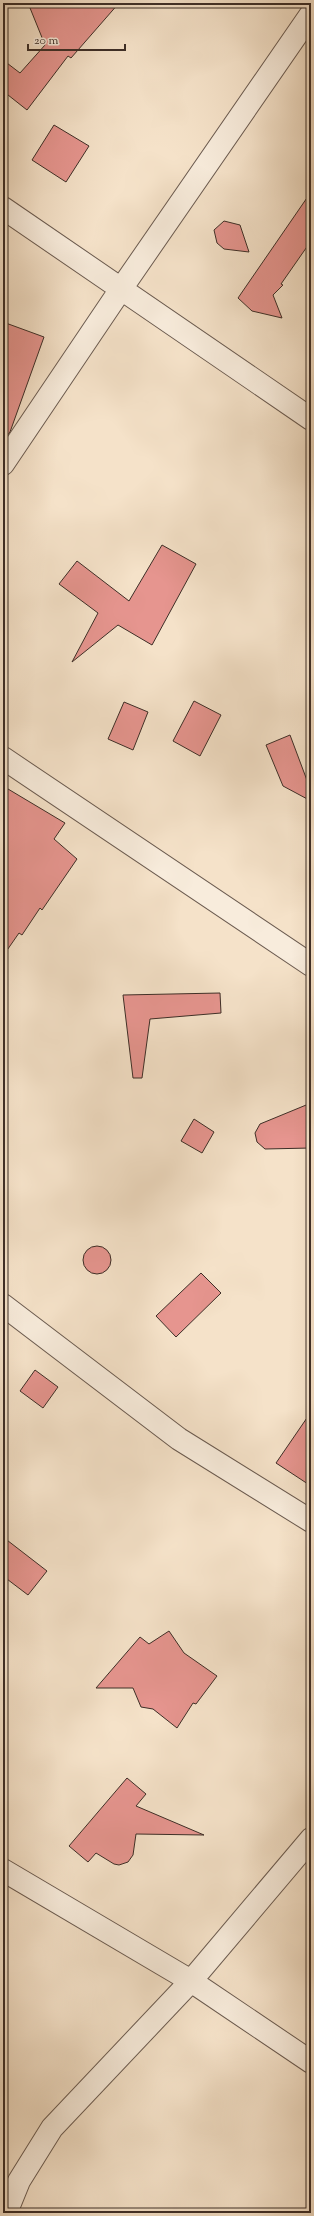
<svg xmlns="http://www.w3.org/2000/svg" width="314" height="2216" viewBox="0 0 314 2216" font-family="'Sorts Mill Goudy',serif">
  <rect width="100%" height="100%" fill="#f5e2c9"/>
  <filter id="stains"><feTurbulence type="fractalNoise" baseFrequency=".005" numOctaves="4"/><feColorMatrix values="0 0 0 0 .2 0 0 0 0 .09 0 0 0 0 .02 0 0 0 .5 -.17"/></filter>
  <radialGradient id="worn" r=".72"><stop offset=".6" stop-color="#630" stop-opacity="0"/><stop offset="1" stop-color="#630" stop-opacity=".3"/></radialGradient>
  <path fill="#e6958f" stroke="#3d2e27" d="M28 3H119L71 58 68 56 27 110 3 91V60L20 73 45 45Z
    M54 125 89 146 66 182 32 160Z
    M311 192V241L281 284 283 285 273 295 282 318 252 311 238 298Z
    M224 221 240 225 249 252 224 249 217 243 214 230Z
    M3 322 44 337 10 432 3 441Z
    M162 545 196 564 152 645 118 625 72 662 98 613 59 584 77 561 129 601Z
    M194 701 221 715 200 756 173 741Z
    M124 702 148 712 133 750 108 739Z
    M290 735 311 791V801L283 786 266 745Z
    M3 786 65 823 54 839 77 859 42 910 40 908 22 935 19 933 3 956Z
    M220 993 221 1013 150 1019 142 1078H133L123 995Z
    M311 1103V1148L265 1149 257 1142 255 1133 260 1124Z
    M194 1119 214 1132 202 1153 181 1141Z
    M83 1260a14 14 0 1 1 28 0a14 14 0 1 1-28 0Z
    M201 1273 221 1293 176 1337 156 1316Z
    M35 1370 58 1387 43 1408 20 1391Z
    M311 1412V1486L276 1463Z
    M3 1537 47 1571 28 1595 3 1576Z
    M169 1631 184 1653 217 1676 196 1704 193 1703 177 1728 153 1709 141 1707 133 1688H96L140 1637 149 1644Z
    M127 1778 146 1794 136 1806 204 1835 136 1834 133 1855 128 1862 119 1865 114 1864 96 1853 88 1862 69 1846Z"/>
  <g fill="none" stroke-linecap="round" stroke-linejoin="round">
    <g stroke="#6b5b50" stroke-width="24">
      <path id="street" d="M3 208 311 419
        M3 464 121 289 311 14
        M3 758 311 965
        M3 1305 179 1439 311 1521
        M3 1870 191 1981 311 2062
        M6 2213 19 2181 52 2128 191 1981 311 1839"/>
    </g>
    <use href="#street" stroke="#f8ecdc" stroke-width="22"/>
  </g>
  <rect width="314" height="2216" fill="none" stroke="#f5e2c9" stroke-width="16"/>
  <rect x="4" y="4" width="306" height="2208" fill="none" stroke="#3d2e27" stroke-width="2"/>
  <rect x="8" y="8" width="298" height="2200" fill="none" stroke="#3d2e27"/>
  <path d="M28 44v6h97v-6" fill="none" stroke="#3d2e27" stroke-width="2"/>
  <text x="34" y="44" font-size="12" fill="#3d2e27" stroke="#f8ecdc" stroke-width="3" paint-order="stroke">20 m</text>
  <rect width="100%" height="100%" filter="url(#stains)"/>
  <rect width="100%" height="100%" fill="url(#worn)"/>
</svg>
